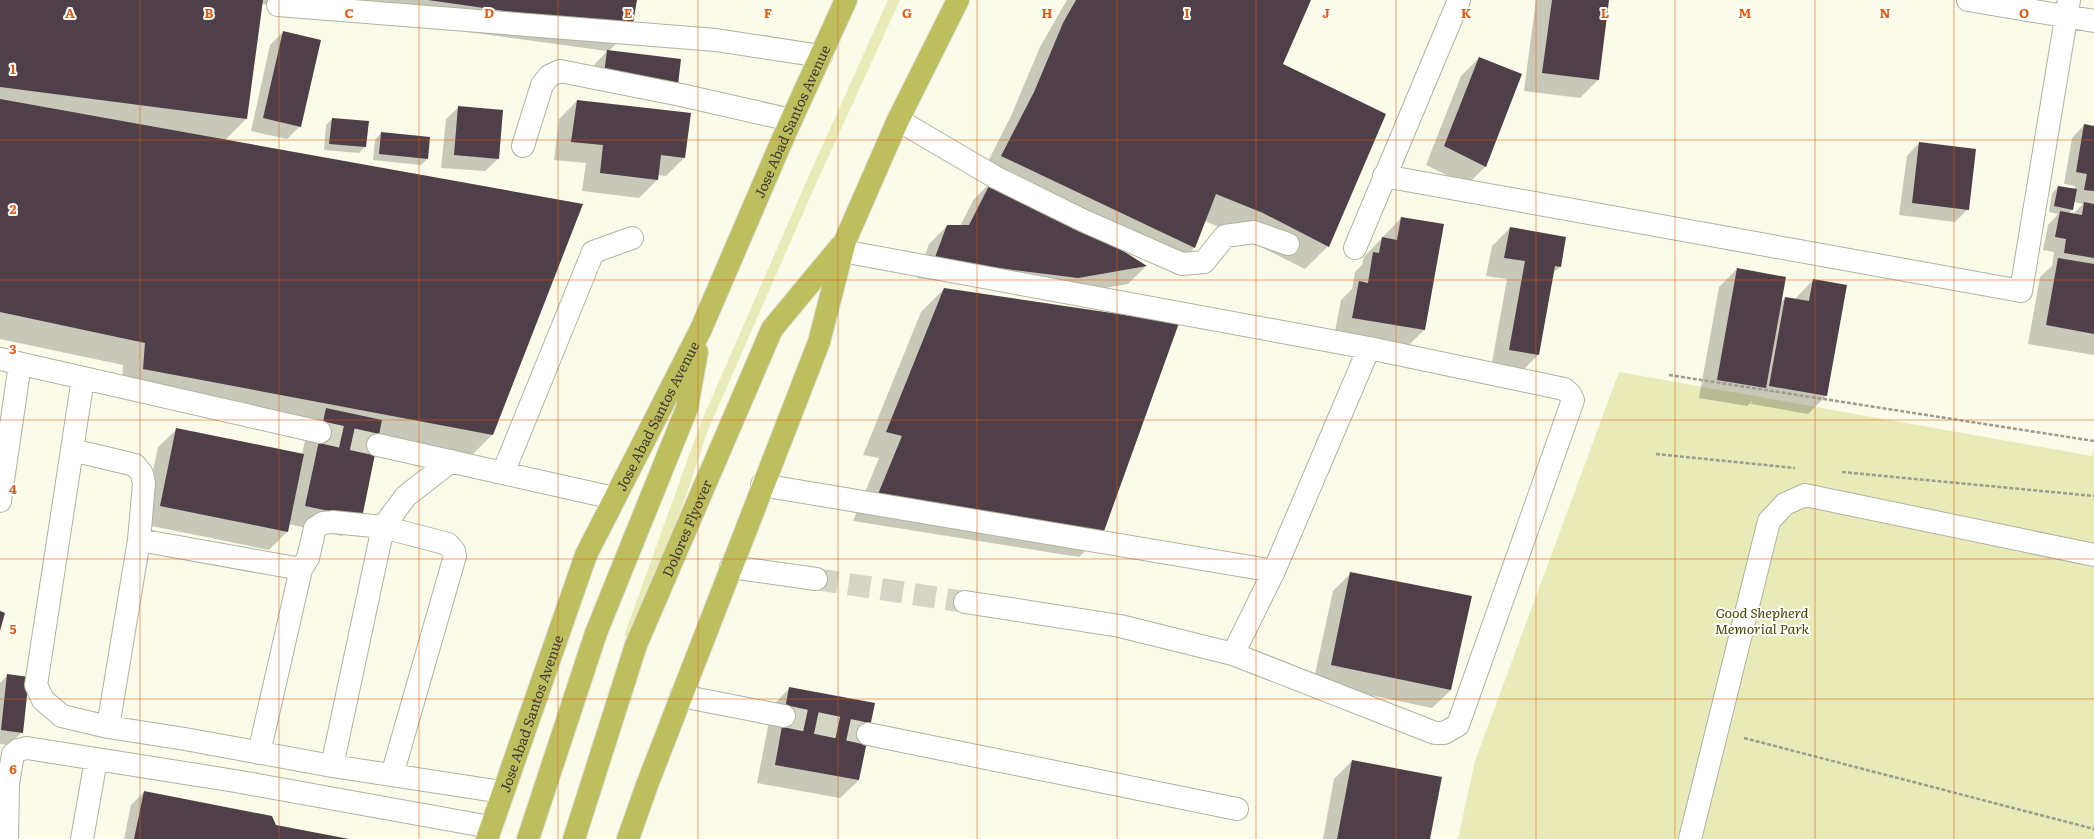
<svg xmlns="http://www.w3.org/2000/svg" width="2094" height="839" viewBox="0 0 2094 839" font-family="Literata,serif">
  <rect width="100%" height="100%" fill="#fafbe8"/>
  <path fill="#e8eab8" d="M888 0H900L815 186 708 430 686 496 632 637 624 636 700 425 807 180Z
    M1619 372 2092 456 2094 449V839H1458L1475 761Z"/>
  <path fill="#0003" fill-rule="evenodd" d="M0 0H636L631 29 609 51 680 60 592 88 595 64 607 51 262 4 246 119 224 141 581 205 492 435 469 458 377 441 361 517 342 536 288 524 287 532 269 550 142 524 158 447 177 429 302 454 308 428 121 392 123 365 0 339Z
    M1067 0H1310L1281 65 1328 246 1305 269 1239 236 1205 221 1195 247 1172 270 1104 240 1146 266 1128 284 1059 296 917 278 929 244 947 226H960L974 199 989 184 979 179 1011 116 1040 47Z
    M1536 0H1608L1598 80 1580 98 1524 91Z
    M283 32 300 126 287 139 251 131 270 45Z
    M1479 58 1521 74 1485 167 1467 185 1426 165 1461 76Z
    M577 101 684 158 666 176 657 175V180L639 198 582 191 586 163 554 160 559 119Z
    M459 107 498 159 485 171 441 168 446 119Z
    M332 119 365 147 359 153 324 150 326 125Z
    M2084 125 2094 127V355L2028 344 2040 277 2052 266 2054 252 2043 250 2048 225 2058 214 2049 212 2052 193 2058 187 2075 189V186L2064 184 2072 138ZM2074 202 2083 204 2073 214H2068L2073 209Z
    M381 133 427 159 421 165 373 160 375 140Z
    M1919 143 1968 209 1955 222 1899 215 1907 156Z
    M1401 218 1424 330 1406 348 1334 336 1341 300 1352 289 1355 272 1362 265 1364 257Z
    M1510 228 1565 237 1560 267 1552 274 1538 355 1520 373 1491 368 1507 279 1486 276 1492 246Z
    M1737 269 1781 302 1785 298 1795 299 1813 280 1826 396 1808 414 1751 404 1752 401 1747 406 1699 398 1719 287Z
    M944 289 1102 534 1079 557 853 521 879 458 863 455 921 312Z
    M1351 573 1451 690 1432 708 1313 683 1333 591Z
    M7 676 22 732 9 745 0 744V683Z
    M790 688 859 780 840 798 757 783 772 706Z
    M1352 761 1429 839H1323L1334 779Z
    M144 792 275 826 347 839H124L131 805Z"/>
  <path fill="#4e3f48" d="M0 0H263L247 119 0 87Z
    M428 0H637L632 29Z
    M1076 0H1311L1283 64 1386 114 1329 247 1263 213 1216 194 1195 248 1001 156 1034 92 1063 23Z
    M1552 0H1609L1599 80 1542 73Z
    M283 31 321 40 301 127 263 118Z
    M607 50 681 59 678 85 604 75Z
    M1479 57 1522 74 1486 167 1444 146Z
    M0 99 583 204 493 435 143 369 145 343 0 312Z
    M577 100 691 113 685 158 661 155 658 180 600 173 603 145 571 142Z
    M458 106 503 110 499 159 454 155Z
    M332 118 369 121 366 147 329 144Z
    M2084 124 2094 126V191L2084 190 2087 174 2076 172Z
    M381 132 430 137 428 159 379 154Z
    M1919 142 1976 149 1969 210 1912 203Z
    M992 180 1079 223 1147 266 1078 278 934 260 947 225H969Z
    M2058 186 2077 189 2073 210 2054 206Z
    M2084 202 2094 204V258L2064 253 2066 239 2055 237 2060 211 2082 215Z
    M1401 217 1444 224 1425 330 1352 318 1359 281 1368 283 1373 252 1379 253 1382 237 1397 240Z
    M1510 227 1566 237 1561 267 1555 266 1539 355 1509 350 1525 261 1504 258Z
    M2058 258 2094 264V334L2046 325Z
    M1737 268 1786 277 1766 388 1717 380Z
    M1813 279 1847 285 1827 396 1769 386 1785 297 1809 301Z
    M944 288 1179 323 1103 534 876 499 902 436 886 432Z
    M326 408 382 420 362 518 305 506Z
    M176 428 304 454 288 532 160 506Z
    M1350 572 1472 596 1451 690 1331 665Z
    M0 611 5 613 0 631Z
    M7 674 29 677 23 733 1 730Z
    M789 687 875 703 859 780 775 765Z
    M1352 760 1442 777 1430 839H1337Z
    M144 791 272 816 276 825 349 839H134Z"/>
  <g fill="none" stroke-linecap="round" stroke-linejoin="round">
    <path stroke="#d4d5c4" stroke-width="22" stroke-dasharray="22 11" stroke-linecap="butt" d="M320 432 378 445
      M816 579 965 602
      M784 716 868 734"/>
    <g stroke="#b1b2a0" stroke-width="24">
      <path id="minor" d="M1968 0 2094 21
        M278 5 716 40 821 56
        M898 120 995 177 1082 220 1182 264 1204 262 1225 236 1254 232 1288 244
        M523 146 542 85 549 76 560 71 681 95 791 120
        M1384 176 2021 291 2069 0
        M1355 248 1459 0
        M842 251 1369 348
        M0 359 320 432
        M83 378 36 685 43 700 62 716 108 727 185 739 332 766 502 792
        M378 445 614 498
        M72 450 135 465 142 474 144 483 139 540 108 727
        M503 473 593 252 632 238
        M762 485 1274 571 1233 654 1435 733H1444L1458 725 1573 400 1570 394 1564 389 1369 348 1274 571
        M0 501 20 364
        M139 540 301 569
        M731 567 816 579
        M965 602 1120 626 1233 654
        M681 696 784 716
        M868 734 1237 809
        M259 753 301 569 308 558 315 528 323 523 333 522 383 527 406 496 451 461
        M332 766 383 527 448 544 454 551 455 556 392 775
        M7 839 8 784 13 754 18 750 27 748 235 781 490 827
        M82 839 96 760
        M1690 839 1769 521 1785 504 1805 495 2094 555"/>
    </g>
    <g stroke="#e0e0df" stroke-width="24">
      <g id="highway">
        <path id="s1" d="M487 839 586 555 701 329 784 136 846 0"/>
        <path d="M528 839 596 633 687 408 697 352"/>
        <path id="s2" d="M574 839 636 645 772 329 840 247"/>
        <path d="M628 839 647 785 819 342 845 241 898 120 958 0"/>
      </g>
    </g>
    <path stroke="#9b9c8f" stroke-width="2.5" stroke-dasharray="4 2" stroke-linecap="butt" d="M1669 375 2094 441
      M1656 454 1795 468
      M1842 472 2094 496
      M1744 738 2094 829"/>
    <use href="#minor" stroke="#fff" stroke-width="22"/>
    <use href="#highway" stroke="#bdbe5e" stroke-width="22"/>
  </g>
  <path fill="none" stroke="#e8590c" stroke-width="1" stroke-opacity="0.55" d="M140 0V839M279 0V839M419 0V839M558 0V839M698 0V839M838 0V839M977 0V839M1117 0V839M1256 0V839M1396 0V839M1536 0V839M1675 0V839M1815 0V839M1954 0V839M0 140H2094M0 280H2094M0 420H2094M0 559H2094M0 699H2094"/>
  <g text-anchor="middle" dominant-baseline="central" stroke-width="4" stroke-linejoin="round" paint-order="stroke">
    <g font-size="14" fill="#3c3c35" stroke="#fff">
      <text stroke="none"><textPath href="#s1" startOffset="781">Jose Abad Santos Avenue</textPath></text>
      <text stroke="none"><textPath href="#s1" startOffset="457">Jose Abad Santos Avenue</textPath></text>
      <text stroke="none"><textPath href="#s2" startOffset="331">Dolores Flyover</textPath></text>
      <text stroke="none"><textPath href="#s1" startOffset="133">Jose Abad Santos Avenue</textPath></text>
    </g>
    <g font-size="14" font-style="italic" fill="#484806" stroke="#fff">
      <text x="1762" y="612">Good Shepherd<tspan x="1762" dy="16">Memorial Park</tspan></text>
    </g>
  </g>
  <g font-size="13" text-anchor="middle" font-weight="bold" fill="#e8590c" stroke="#fff" stroke-width="4" stroke-linejoin="round" paint-order="stroke">
    <text x="70" y="18">A</text>
    <text x="209" y="18">B</text>
    <text x="349" y="18">C</text>
    <text x="489" y="18">D</text>
    <text x="628" y="18">E</text>
    <text x="768" y="18">F</text>
    <text x="907" y="18">G</text>
    <text x="1047" y="18">H</text>
    <text x="1187" y="18">I</text>
    <text x="1326" y="18">J</text>
    <text x="1466" y="18">K</text>
    <text x="1605" y="18">L</text>
    <text x="1745" y="18">M</text>
    <text x="1885" y="18">N</text>
    <text x="2024" y="18">O</text>
    <text x="13" y="74">1</text>
    <text x="13" y="214">2</text>
    <text x="13" y="354">3</text>
    <text x="13" y="494">4</text>
    <text x="13" y="634">5</text>
    <text x="13" y="774">6</text>
  </g>
</svg>
